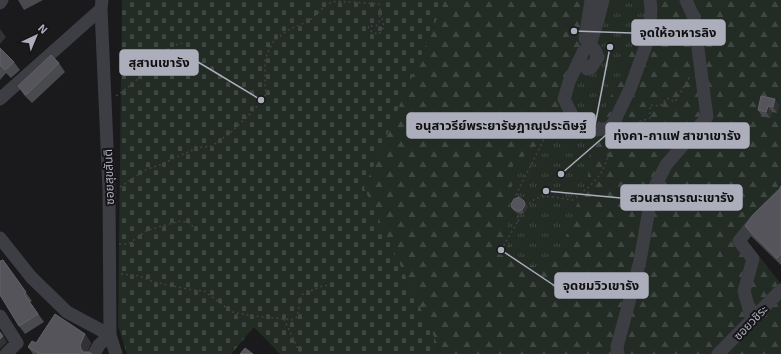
<svg xmlns="http://www.w3.org/2000/svg" width="781" height="354" viewBox="0 0 781 354" font-family="'Exo 2','Noto Sans Thai',sans-serif">
  <defs>
    <pattern id="forest-firs" width="22" height="20" patternUnits="userSpaceOnUse"><rect width="22" height="20" fill="#222b24"/><path d="M5 1l3.5 6h-7zM16 11l3.5 6h-7z" fill="#3f4742"/></pattern>
    <pattern id="cemetery-stones" width="16" height="16" patternUnits="userSpaceOnUse"><rect width="16" height="16" fill="#222b24"/><path d="M2 7V4a2 2 0 0 1 4 0v3zM10 15v-3a2 2 0 0 1 4 0v3z" fill="#3f4742"/></pattern>
    <pattern id="park-tufts" width="24" height="20" patternUnits="userSpaceOnUse"><rect width="24" height="20" fill="#222b24"/><path d="M3 7l-1-3M5 7V3M7 7l1-3M15 17l-1-3M17 17v-4M19 17l1-3" fill="none" stroke="#3f4742"/></pattern>
  </defs>
  <rect width="100%" height="100%" fill="#1a1a1c"/>
  <path fill="url(#forest-firs)" d="M445 0H781V191L741 233 781 284V354H442L363 188Z"/>
  <path fill="url(#cemetery-stones)" d="M122 0H445L364 188 442 354H280L254 327 231 354H127L118 326Z"/>
  <path fill="url(#park-tufts)" d="M606 0H645L647 15 601 118C589 130 578 121 572 108 570 103 570 97 569 92Z
    M559 125 575 135 591 141 588 176 576 207 562 251 545 270 525 263 505 241 508 225 513 165Z"/>
  <g fill="none" stroke-linecap="round" stroke-linejoin="round">
    <path stroke="#414149" stroke-width="1.5" stroke-dasharray="2 3" stroke-linecap="butt" d="M116 96 135 82 146 66 165 52 171 46 183 43
      M624 127 632 130 638 122 650 118V105L660 106 667 98 675 102 689 78 691 79
      M120 187 147 169 157 166 197 148 212 146 230 133 249 115 261 102 266 94 265 84V60L268 52 274 41 288 30 309 21 327 4 336 1 379 4 384 27 379 34C373 33 370 32 368 26H376L379 22 380 13
      M517 200 516 195 558 111
      M526 208C537 190 555 198 573 200 596 181 609 172 609 140
      M517 211 518 221 523 213
      M119 244H128L148 230 180 221 191 223 194 230
      M501 250 518 221
      M121 274 139 276 154 282 192 290 204 291 232 312 253 316 293 320 297 317 301 295 322 286 330 285
      M284 319 298 349 302 354"/>
    <path stroke="#3d3d44" stroke-width="13" d="M102 0 101 9 109 191 110 335 116 354
      M603 0 598 20 590 45 583 52 569 82 564 99 576 123 586 130 590 131 609 128 614 122 630 89 649 37 651 9 650 0
      M0 3 2 0
      M585 38 591 0
      M580 61 587 69 591 68 598 57 595 50 585 39
      M0 99 101 9
      M0 238 31 277 67 312 110 335 99 345 94 354
      M0 316 17 343 6 354
      M752 320 744 291 753 259 739 241 755 221 781 195
      M618 354 617 347 640 261 652 192 666 165 707 117 694 18 686 0
      M718 354 781 290"/>
  </g>
  <path fill="#494a4e" d="M18 0H43L24 10Z
    M0 48 14 62 20 70 11 78 6 73 0 80Z
    M59 63 65 72 32 103 24 95 18 86Z
    M761 96 779 105 777 113 772 112 770 118 762 116 758 110Z
    M781 186V265L752 237 745 226 779 190Z
    M524 201 526 204 527 208 524 213 520 214 514 211 512 208Z
    M3 260 32 301 30 302 44 322 25 334 19 326Z
    M85 334 91 343 87 352 92 354H33L28 347Z"/>
  <path fill="#323235" d="M0 29 6 37 0 44Z
    M775 99 779 105 777 113 773 107Z
    M768 106 772 112 770 118 766 112Z
    M524 201 526 204 527 208 524 213 522 210Z
    M0 331 7 342 0 349Z
    M85 334 91 343 86 354 81 349 80 345Z"/>
  <path fill="#54545a" stroke="#626269" d="M0 48 14 62 5 70 0 65Z
    M51 55 59 63 26 95 18 86Z
    M761 96 775 99 773 107 768 106 766 112 758 110Z
    M781 186V254L777 258 745 226 753 215 779 190Z
    M519 197 524 201 525 205 522 210 518 211 512 208 511 204 514 199Z
    M3 260 26 292 24 294 38 314 19 326 0 295V261Z
    M55 314 85 334 80 345 81 349 83 352H89L92 354H40L28 347 32 341 36 343Z
    M0 332 3 336 0 339Z
    M245 348 253 354H240Z"/>
  <g text-anchor="middle" dominant-baseline="central" stroke-width="4" stroke-linejoin="round" paint-order="stroke">
    <g font-size="12" fill="#acaebc" stroke="#151518">
      <text transform="translate(108 177) rotate(-92)">ซอยสุขสันติ</text>
      <text transform="translate(750 322) rotate(-46)">ซอยวชิระ</text>
    </g>
  </g>
  <path fill="none" stroke="#acaebc" stroke-width="1.5" d="M574 31L632 33M261 100L198 62M610 47L595 125M561 174L606 135M546 191L621 198M501 250L555 286"/>
  <g fill="#acaebc" stroke="#151518" stroke-width="1.5">
    <circle cx="574" cy="31" r="4"/>
    <circle cx="261" cy="100" r="4"/>
    <circle cx="610" cy="47" r="4"/>
    <circle cx="561" cy="174" r="4"/>
    <circle cx="546" cy="191" r="4"/>
    <circle cx="501" cy="250" r="4"/>
  </g>
  <g fill="#acaebc" stroke="#acaebc" stroke-width="1.5">
    <rect x="632" y="20" width="93" height="25" rx="4"/>
    <rect x="120" y="50" width="78" height="25" rx="4"/>
    <rect x="407" y="113" width="188" height="25" rx="4"/>
    <rect x="606" y="123" width="143" height="25" rx="4"/>
    <rect x="621" y="185" width="121" height="25" rx="4"/>
    <rect x="555" y="273" width="93" height="25" rx="4"/>
  </g>
  <g font-size="13" text-anchor="middle" font-weight="bold" fill="#111">
    <text x="678" y="37">จุดให้อาหารลิง</text>
    <text x="159" y="67">สุสานเขารัง</text>
    <text x="501" y="130">อนุสาวรีย์พระยารัษฎาณุประดิษฐ์</text>
    <text x="677" y="140">ทุ่งคา-กาแฟ สาขาเขารัง</text>
    <text x="682" y="202">สวนสาธารณะเขารัง</text>
    <text x="601" y="290">จุดชมวิวเขารัง</text>
  </g>
  <g transform="translate(36 36) rotate(44)" stroke="#151518" stroke-width="3" paint-order="stroke">
  <path d="M0-3L7 15L0 10L-7 15Z" fill="#acaebc"/>
  <text y="-6" font-size="11" font-weight="bold" text-anchor="middle" fill="#acaebc">N</text>
  </g>
</svg>
